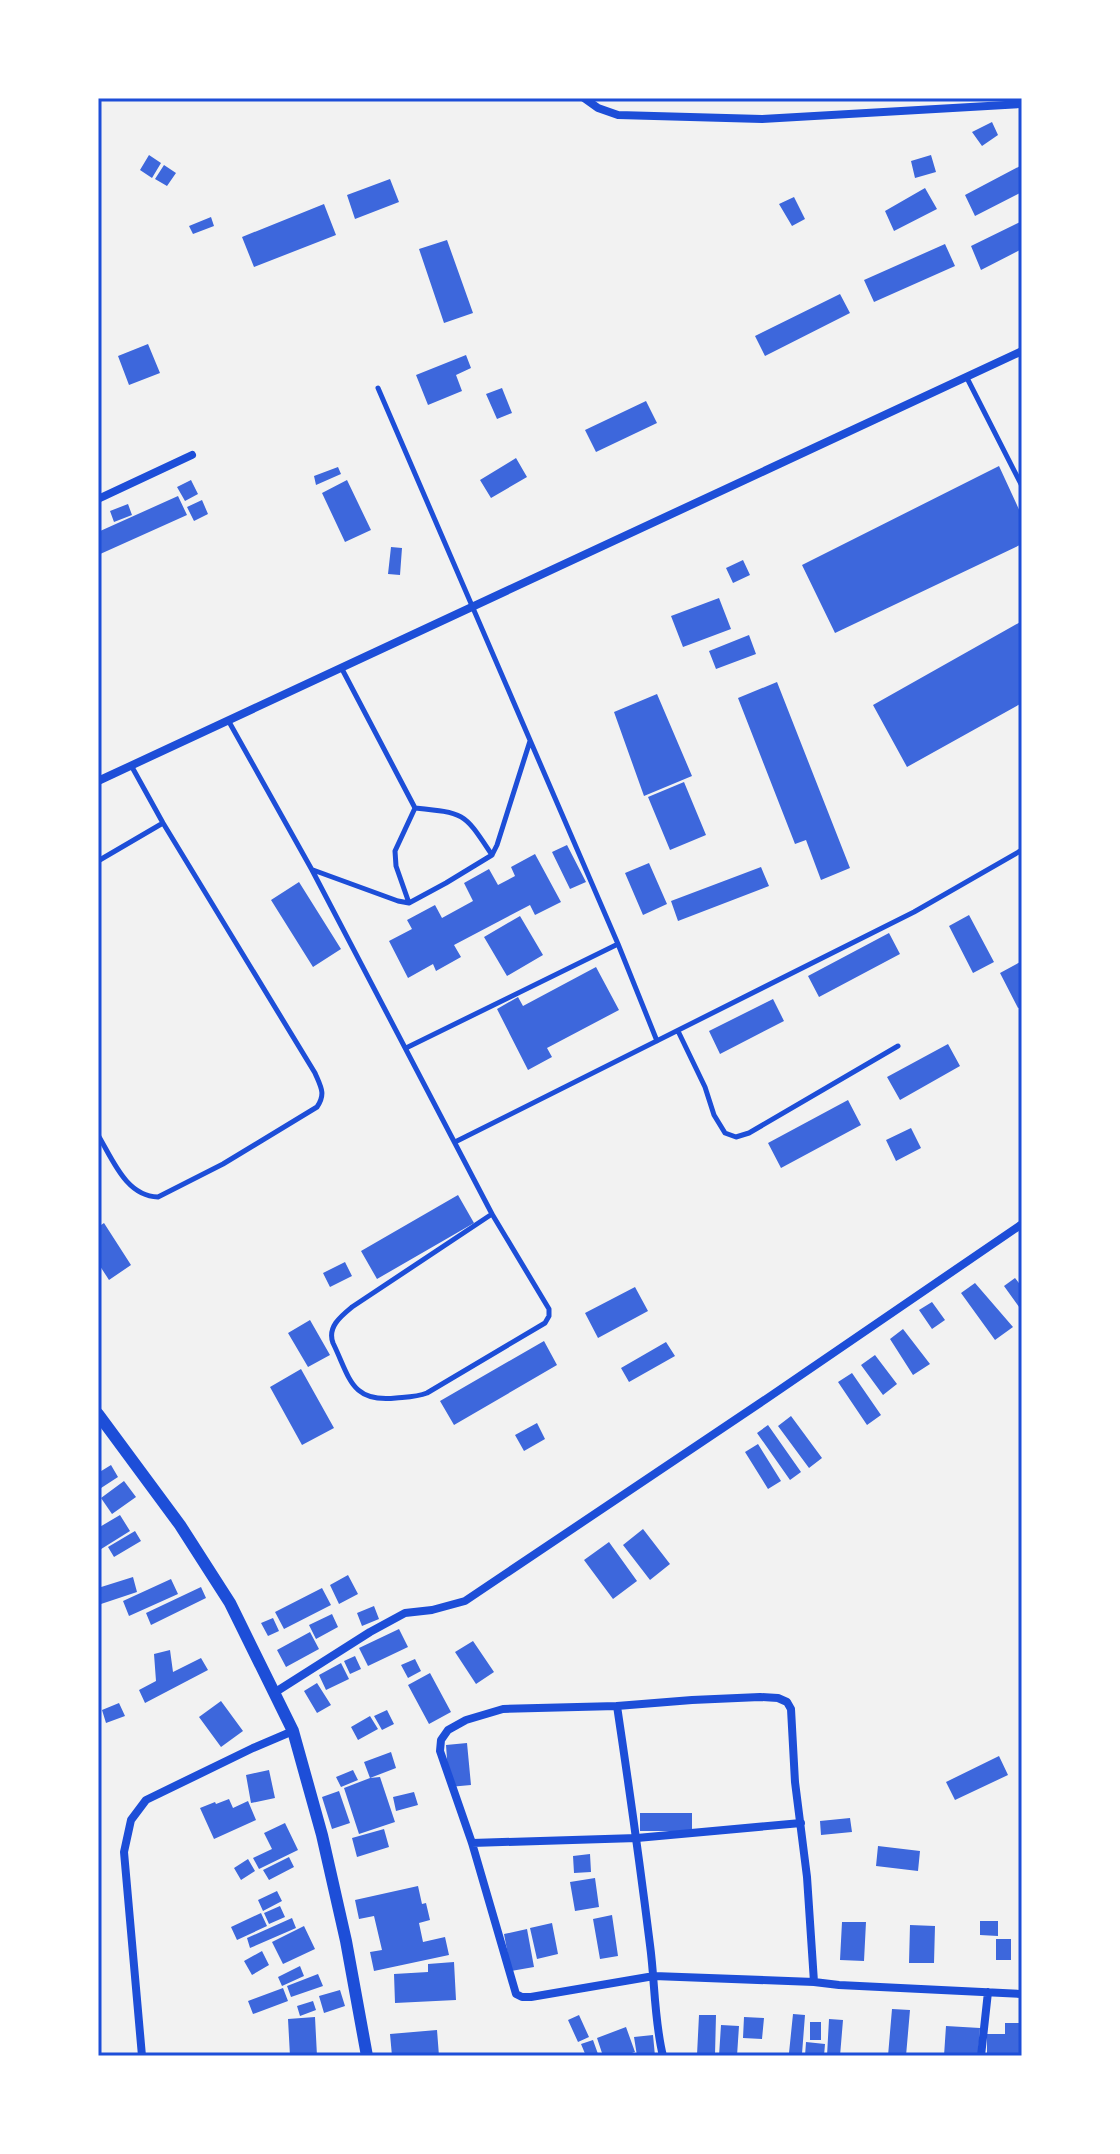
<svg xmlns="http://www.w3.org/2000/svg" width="1120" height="2154" viewBox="0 0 1120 2154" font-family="'Varela Round',sans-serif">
  <rect width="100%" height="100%" fill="#f2f2f2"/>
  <path fill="#3d67dc" d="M992 122 998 135 982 146 972 132Z
    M149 155 161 163 152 178 140 170Z
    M931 155 936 172 915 178 911 161Z
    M164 165 176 173 167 186 155 179Z
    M1022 165V192L975 216 965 195Z
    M390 179 399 202 355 219 347 195Z
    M925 188 937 209 894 231 885 211Z
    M794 197 805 219 792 226 779 204Z
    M324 204 336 235 254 267 242 237Z
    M211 217 214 226 193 234 189 226Z
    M1022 221V249L981 270 971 246Z
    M447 240 473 313 444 323 419 249Z
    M945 244 955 266 874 302 864 280Z
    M840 294 850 313 765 356 755 336Z
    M148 344 160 373 129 385 118 356Z
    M466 355 471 368 456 375 462 391 428 405 416 375Z
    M502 388 512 413 497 419 486 394Z
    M646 401 657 423 596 452 585 430Z
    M516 458 527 477 491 498 480 480Z
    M999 466 1022 516V544L835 633 802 565Z
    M338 467 341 474 316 485 314 476Z
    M191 480 198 494 185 501 177 487Z
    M347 480 371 530 345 542 322 493Z
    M178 496 187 515 98 555V532Z
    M202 500 208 514 194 521 187 507Z
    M128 504 132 515 114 522 110 511Z
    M391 547 402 548 400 575 388 574Z
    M743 560 750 575 733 583 726 568Z
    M719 598 731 629 683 647 671 616Z
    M1022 621V703L907 767 873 705Z
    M749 635 756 654 716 669 709 651Z
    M777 682 850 868 821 880 806 840 795 844 738 698Z
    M657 694 692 776 644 796 614 712Z
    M684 782 706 835 670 850 648 797Z
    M567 845 586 882 570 889 552 852Z
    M535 854 561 902 535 915 530 905 454 945 461 957 436 971 433 964 408 978 389 941 412 929 407 920 435 905 442 918 473 901 464 883 489 869 498 885 515 876 511 867Z
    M649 863 667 904 643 915 625 873Z
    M761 867 769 886 678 921 671 901Z
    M299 882 341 949 313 967 271 900Z
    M969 915 994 962 973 973 949 926Z
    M520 916 543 955 507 976 484 937Z
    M889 933 900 954 819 997 808 976Z
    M1022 961V1007L1018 1008 1000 973Z
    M596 967 619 1010 547 1048 552 1057 528 1070 497 1009 518 997 523 1006Z
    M773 999 784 1021 720 1054 709 1031Z
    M948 1044 960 1066 900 1100 887 1077Z
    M848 1100 861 1125 781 1168 768 1143Z
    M911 1128 921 1148 896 1161 886 1140Z
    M458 1195 474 1223 377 1279 361 1251Z
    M104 1223 131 1265 109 1280 98 1263V1227Z
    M345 1262 352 1276 330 1287 323 1273Z
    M1015 1278 1022 1287V1311L1004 1286Z
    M975 1283 1013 1327 995 1340 961 1293Z
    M635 1287 648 1311 598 1338 585 1313Z
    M932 1302 945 1320 932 1329 919 1310Z
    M310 1320 330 1355 308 1367 288 1333Z
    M903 1329 930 1364 913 1375 890 1339Z
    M544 1341 557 1365 454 1425 440 1401Z
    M666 1342 675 1356 629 1382 621 1368Z
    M875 1355 897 1384 883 1395 861 1365Z
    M301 1369 334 1428 302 1445 270 1387Z
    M852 1373 881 1415 867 1425 838 1382Z
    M791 1416 822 1458 809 1468 778 1426Z
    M537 1423 545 1439 524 1451 515 1435Z
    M768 1425 801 1472 790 1480 757 1433Z
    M758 1444 781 1481 768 1489 745 1452Z
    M111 1465 118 1477 98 1490V1473Z
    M124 1481 136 1497 112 1514 101 1498Z
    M120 1515 130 1531 98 1551V1528Z
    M643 1529 670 1564 650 1580 623 1545Z
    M135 1531 141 1541 114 1557 108 1547Z
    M609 1542 637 1581 613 1599 584 1560Z
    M348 1575 358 1594 339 1604 330 1585Z
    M133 1577 137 1592 98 1605V1588Z
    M171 1579 178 1594 129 1616 123 1601Z
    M201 1587 206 1598 151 1625 146 1613Z
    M322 1588 331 1605 284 1629 275 1612Z
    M374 1606 379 1619 362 1626 357 1613Z
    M332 1614 338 1627 316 1639 309 1625Z
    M273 1618 279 1631 268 1636 261 1623Z
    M399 1629 408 1647 368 1666 359 1648Z
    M310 1632 319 1649 286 1667 277 1650Z
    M473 1641 494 1672 476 1684 455 1652Z
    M170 1650 173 1672 201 1658 208 1670 145 1703 139 1690 156 1681 154 1654Z
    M355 1656 361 1669 350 1674 344 1661Z
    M415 1659 421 1671 408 1678 401 1665Z
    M341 1663 349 1679 326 1690 319 1675Z
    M430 1673 451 1712 429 1724 408 1685Z
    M317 1683 331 1705 317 1713 304 1691Z
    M221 1701 243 1731 221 1747 199 1717Z
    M119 1703 125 1716 106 1723 102 1710Z
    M387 1710 394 1724 382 1730 374 1716Z
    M370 1716 378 1729 358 1740 351 1727Z
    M467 1743 471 1785 449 1787 446 1745Z
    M391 1752 396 1768 370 1778 380 1777 395 1822 359 1834 344 1788 370 1778 364 1762Z
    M999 1756 1008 1775 955 1800 946 1782Z
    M269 1770 275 1798 251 1803 246 1775Z
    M353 1770 358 1780 341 1787 336 1777Z
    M339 1791 350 1823 332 1829 322 1797Z
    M414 1792 418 1805 396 1811 393 1797Z
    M229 1799 233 1808 248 1801 256 1820 214 1839 200 1808 215 1802 216 1804Z
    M640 1813H692V1831H640Z
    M850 1818 852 1832 821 1835 820 1821Z
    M285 1823 298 1850 259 1869 253 1858 272 1849 264 1833Z
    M384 1829 389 1847 357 1857 352 1838Z
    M878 1846 920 1851 918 1871 876 1866Z
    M590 1854 591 1872 574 1873 573 1856Z
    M289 1857 294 1867 269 1880 263 1870Z
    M248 1859 255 1871 241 1880 234 1868Z
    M595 1878 599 1907 575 1911 570 1882Z
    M418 1886 422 1904 426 1903 430 1920 419 1923 423 1942 445 1937 449 1955 374 1971 370 1952 382 1950 374 1916 359 1919 355 1900Z
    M277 1891 282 1901 263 1911 258 1900Z
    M280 1906 285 1917 269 1924 264 1913Z
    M261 1913 267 1926 237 1940 231 1927Z
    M612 1915 618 1956 600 1959 593 1919Z
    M292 1918 296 1928 250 1948 247 1938Z
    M980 1921H998V1936L980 1935Z
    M842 1922H866L864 1961 840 1960Z
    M552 1923 558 1954 537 1959 530 1928Z
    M910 1925 935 1926 934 1963H909Z
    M304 1926 315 1949 283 1964 272 1942Z
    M527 1929 534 1967 511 1971 504 1934Z
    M996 1939H1011V1960H996Z
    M262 1951 269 1965 252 1975 244 1961Z
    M454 1962 456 2000 395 2003 394 1974 428 1972V1964Z
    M300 1966 304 1976 282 1986 278 1977Z
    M318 1974 323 1986 291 1997 287 1986Z
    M283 1988 288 2001 253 2014 248 2001Z
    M340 1990 345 2006 324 2013 319 1996Z
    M313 2001 316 2010 300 2016 297 2006Z
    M892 2009 910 2010 906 2056H888Z
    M793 2014 805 2015 802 2054 789 2053Z
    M579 2015 589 2037 578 2042 568 2020Z
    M699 2015H716L715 2055H697Z
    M315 2017 317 2056H290L288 2019Z
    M744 2017 764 2018 762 2039 743 2038Z
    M829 2019 843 2020 840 2056H827Z
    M810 2022H821V2040H810Z
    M1005 2023H1022V2056H987V2034H1005Z
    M721 2025 739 2026 737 2056H719Z
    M946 2026 980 2028 978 2056H944Z
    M626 2027 635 2052 623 2056H603L597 2038Z
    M437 2030 439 2056H392L390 2034Z
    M653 2035 655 2056H637L634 2037Z
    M593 2040 598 2054 586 2056 581 2044Z
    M806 2042 825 2044 824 2056H805Z"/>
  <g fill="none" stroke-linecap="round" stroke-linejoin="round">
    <path stroke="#1d4ed8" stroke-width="5" d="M967 378 1022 486
      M378 388 618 944 657 1041
      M342 669 415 808
      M228 720 312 870 492 1214 549 1309V1316L545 1323 427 1393C417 1397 407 1397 396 1398 351 1403 350 1378 333 1343 327 1327 341 1316 352 1307L492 1214
      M415 808C466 813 464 813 492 855
      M98 861 163 823
      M313 870 398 901 409 903 446 883 492 855 497 845 530 741
      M409 903 396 866 395 851 415 808
      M678 1031 705 1087 714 1115 725 1133 736 1137 749 1133 898 1046
      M406 1048 618 944
      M98 1135C113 1160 126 1196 158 1197L223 1164 317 1107C326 1094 321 1087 315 1073L163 823 132 767
      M455 1142 914 912 1022 850"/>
    <path stroke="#1d4ed8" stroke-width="8" d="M584 98 598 108 618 115 762 119 1022 104
      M98 499 192 455
      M98 781 1022 351
      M274 1693 370 1632 405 1613 432 1610 465 1601 769 1397 1022 1224
      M617 1706C629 1786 640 1865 650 1945 655 1982 654 2020 663 2056
      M472 1843 637 1838 801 1823
      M814 1982 807 1877 795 1782 791 1709 787 1702 778 1698 760 1697 692 1700 617 1706 503 1709 466 1720 448 1730 441 1740 440 1751 472 1843 516 1994 522 1997H531L654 1976 814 1982 839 1985 1022 1994
      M142 2056 124 1852 131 1820 146 1800 253 1748 293 1731
      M981 2056 988 1992"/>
    <path stroke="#1d4ed8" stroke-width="12" d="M98 1414 180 1525 230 1603 293 1731 322 1835 346 1941 367 2056"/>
  </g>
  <rect width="1120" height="2154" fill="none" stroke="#ffffff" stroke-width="200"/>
  <rect x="100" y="100" width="920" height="1954" fill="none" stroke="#1d4ed8" stroke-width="3"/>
</svg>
